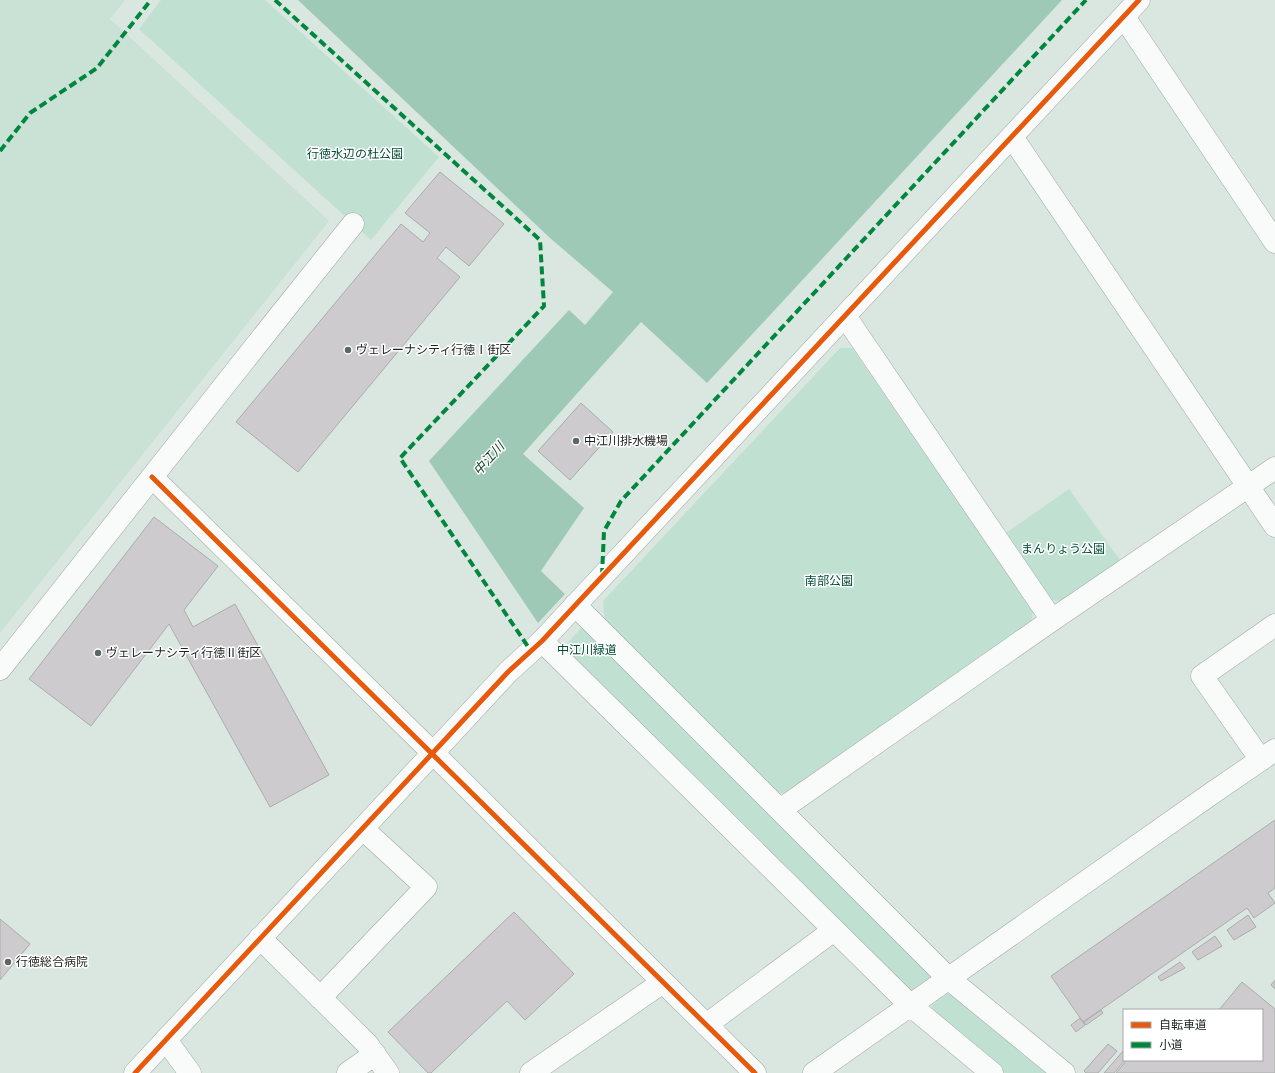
<svg xmlns="http://www.w3.org/2000/svg" width="1275" height="1073" viewBox="0 0 1275 1073" font-family="'Sofia Sans Condensed','Noto Sans JP',sans-serif">
  <rect width="100%" height="100%" fill="#dae6e0"/>
  <path fill="#cae1d6" d="M0 0H125L110 19 329 221 0 633Z"/>
  <path fill="#c0e1d2" d="M161 0H265L439 157 371 240 139 29Z
    M840 348H852L1033 611 1031 625 790 793H773L605 624 603 601Z
    M1069 489 1120 560 1062 601 1051 600 1006 533Z
    M585 623 930 970 932 979 913 992H905L562 650Z
    M947 994 957 995 1051 1073H1005L932 1013V1005Z"/>
  <path fill="#9fc9b7" d="M298 0H1062L707 383 641 322 523 454 584 508 541 571 565 594 538 623 429 461 569 310 585 325 613 292 550 238Z"/>
  <path fill="#cecbce" stroke="#aaadac" d="M440 172 504 224 469 266 446 247 437 258 460 277 298 472 236 422 401 224 423 242 430 233 405 213Z
    M581 403 613 432 570 480 538 451Z
    M154 517 218 566 184 610 193 627 235 604 329 775 270 807 169 624 91 726 29 679Z
    M1275 820V888L1268 893 1275 903 1254 918 1247 908 1083 1022 1051 976Z
    M514 912 574 974 525 1020 507 1001 431 1073H428L388 1032Z
    M1248 915 1256 927 1234 940 1227 930Z
    M0 919 30 944 0 980Z
    M1215 936 1222 946 1198 960 1192 952Z
    M1180 962 1185 968 1161 981 1158 977Z
    M1275 980V989L1271 985Z
    M1242 982 1275 1009V1073H1116L1127 1060H1262V1010H1219Z
    M1101 1010 1103 1013 1086 1025 1084 1022Z
    M1080 1018 1085 1025 1076 1032 1071 1025Z
    M1108 1044 1117 1051 1098 1073H1086L1084 1071Z
    M1124 1050V1060H1125L1114 1073H1104Z"/>
  <g fill="none" stroke-linecap="round" stroke-linejoin="round">
    <g stroke="#a1aaa5" stroke-width="23">
      <path id="street" d="M1124 17 1275 242
        M1012 137 1275 526
        M281 314 353 224
        M845 316 1052 620
        M575 605 948 978 1064 1073
        M542 641 910 1005 992 1073
        M1261 760 1202 676 1275 625
        M780 810 1052 620 1275 468
        M260 938 367 1044 388 1073
        M320 998 426 887 363 829
        M706 1025 834 930
        M166 1040 190 1073
        M348 1073 375 1054
        M531 1073 663 982
        M755 1073 663 982 433 753 508 672 542 641 1139 0
        M814 1073 1208 796 1275 750"/>
    </g>
    <g stroke="#a1aaa5" stroke-width="23">
      <path id="secondary" d="M0 669 281 314
        M135 1073 433 753 152 477"/>
    </g>
    <use href="#street" stroke="#f9fbfa" stroke-width="22"/>
    <use href="#secondary" stroke="#f9fbfa" stroke-width="22"/>
    <path stroke="#00873e" stroke-width="4" stroke-dasharray="8 4" stroke-linecap="butt" d="M275 0 540 240 544 306 400 458 531 651
      M0 151 30 113 97 68 151 0
      M602 576 604 531 621 501 1086 0"/>
    <g stroke="#fff" stroke-width="8">
      <path id="cycleway" d="M152 477C353 675 554 874 755 1073
        M135 1073 508 672 542 641 1139 0"/>
    </g>
    <use href="#cycleway" stroke="#e8590c" stroke-width="5"/>
  </g>
  <g fill="#5d6762" stroke="#fff" stroke-width="1.5">
    <circle cx="348" cy="350" r="4"/>
    <circle cx="576" cy="441" r="4"/>
    <circle cx="98" cy="653" r="4"/>
    <circle cx="8" cy="962" r="4"/>
  </g>
  <g text-anchor="middle" dominant-baseline="central" stroke-width="3" stroke-linejoin="round" paint-order="stroke">
    <g font-size="12" fill="#004a34" stroke="#fff">
      <text x="355" y="154">行徳水辺の杜公園</text>
      <text x="1063" y="549">まんりょう公園</text>
      <text x="829" y="581">南部公園</text>
      <text x="587" y="650">中江川緑道</text>
    </g>
    <g font-size="12" fill="#1a221e" stroke="#fff" text-anchor="start">
      <text x="356" y="350">ヴェレーナシティ行徳Ⅰ街区</text>
      <text x="584" y="441">中江川排水機場</text>
      <text x="106" y="653">ヴェレーナシティ行徳Ⅱ街区</text>
      <text x="16" y="962">行徳総合病院</text>
    </g>
    <g font-size="13" font-style="italic" fill="#134130" stroke="#fff">
      <text transform="translate(489 459) rotate(-48)">中江川</text>
    </g>
  </g>
  <rect x="1123" y="1009" width="140" height="52" fill="#ffffff" stroke="#a3a7a5"/>
  <rect x="1131" y="1022" width="20" height="6" fill="#e8590c" stroke="#a3a7a5"/>
  <text x="1159" y="1029" font-size="12" fill="#1a221e">自転車道</text>
  <rect x="1131" y="1042" width="20" height="6" fill="#00873e" stroke="#a3a7a5"/>
  <text x="1159" y="1049" font-size="12" fill="#1a221e">小道</text>
</svg>
